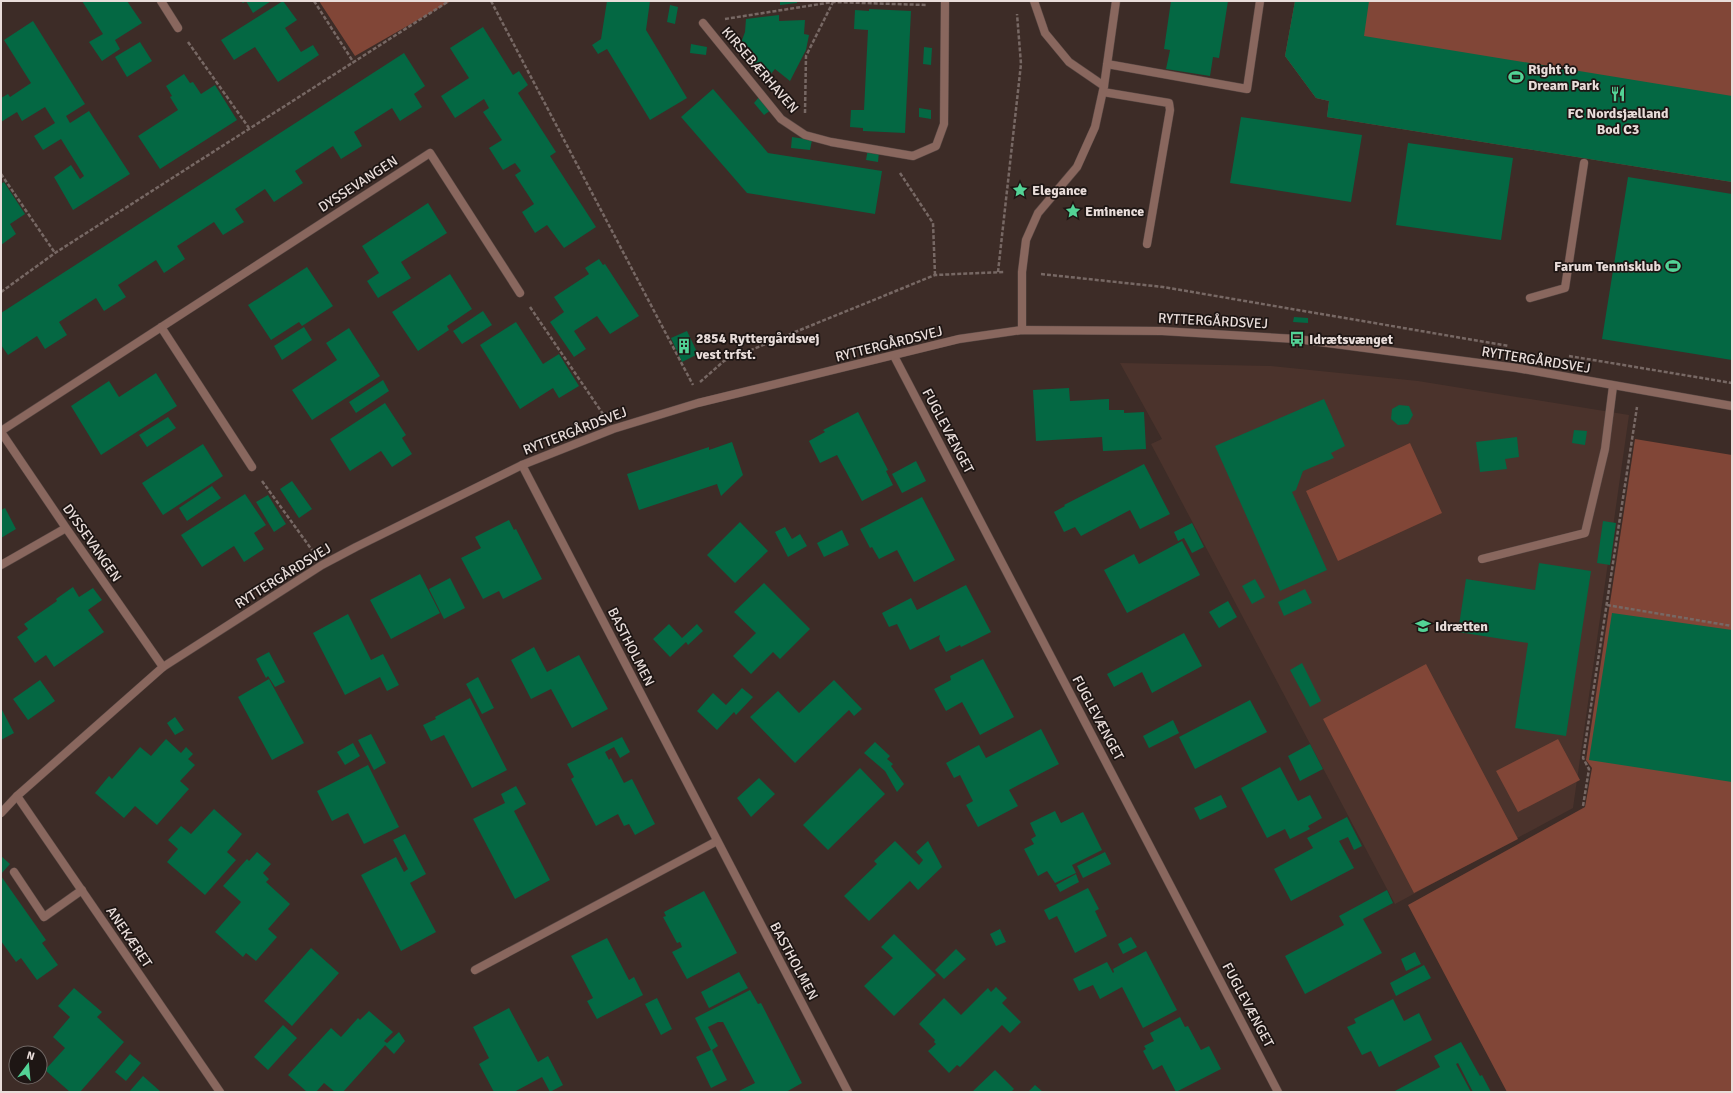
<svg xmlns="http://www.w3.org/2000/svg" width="1733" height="1093" viewBox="0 0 1733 1093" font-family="Signika,sans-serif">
  <rect width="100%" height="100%" fill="#3d2c27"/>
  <path fill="#4b332c" d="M1120 363 1271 366 1418 381 1629 415 1573 808 1395 904 1151 444 1162 439Z"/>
  <path fill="#814637" d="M319 1H451L355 56Z
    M1295 1H1732V182L1327 117 1329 101 1316 98 1285 56Z
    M1635 439 1732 455V1092H1507L1408 905 1585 807 1592 768 1586 760Z
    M1410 443 1442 513 1338 561 1306 491Z
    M1426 664 1518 839 1414 893 1323 719Z
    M1558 739 1580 780 1518 812 1496 771Z"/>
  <path fill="#046843" d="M82 1H127L142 23 115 40 120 49 102 61 89 42 103 34Z
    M241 1H271L253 13 246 1 243 3Z
    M283 1 297 20 285 28 301 52 313 45 319 55 278 82 255 47 234 60 221 40Z
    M607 1H650L646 30 687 98 650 120 607 49 598 54 592 45 601 39Z
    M780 1H797V3L780 5Z
    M1171 1H1228L1219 58 1213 57 1210 76 1166 69 1170 50 1164 49Z
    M1295 1H1369L1364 36 1732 96V182L1327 117 1329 101 1316 98 1285 56Z
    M670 5 678 7 675 24 667 22Z
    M869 9 911 11 905 133 863 131V128L850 127 851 110H864L868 30 854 29 855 10 869 11Z
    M779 15V21L805 20 804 34 809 35 806 50 790 81 775 69 769 76 760 68 757 70 736 46 742 40 745 32 746 19Z
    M33 21 85 104 66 116 70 123 89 111 130 174 73 210 54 177 71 165 80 179 84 176 61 139 43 150 34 136 55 123 45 107 22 121 17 112 1 122V98L8 94 10 97 31 83 4 40Z
    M483 27 513 75 519 71 528 85 518 93 556 152 550 156 596 227 564 248 547 225 535 233 522 212 534 204 515 175 521 171 515 163 503 170 489 148 502 140 483 112 489 108 484 99 455 118 441 96 469 78 450 48Z
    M140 42 152 61 127 77 115 57Z
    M691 44 707 47 706 55 690 53Z
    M924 47 932 48 931 65 923 64Z
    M404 53 425 86 414 94 422 107 400 121 392 108 354 132 362 146 341 159 333 146 295 171 303 183 274 202 265 189 235 209 244 222 223 235 214 222 177 246 185 259 164 273 156 260 118 285 126 297 104 311 96 298 59 322 67 335 45 349 37 336 8 355 1 345V313Z
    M184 74 190 83 193 82 201 94 215 85 237 120 160 169 138 136 178 110 170 97 172 96 166 86Z
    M713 89 768 153 882 171 875 214 747 193 681 117Z
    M759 97 771 110 764 115 754 103Z
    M919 108 931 110V119L919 117Z
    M1241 117 1362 135 1351 202 1230 183Z
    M792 137 812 140 810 150 791 148Z
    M1408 143 1513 158 1501 240 1396 225Z
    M868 149 879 152 878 162 866 160Z
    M1628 177 1732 194V360L1602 339Z
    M4 182 25 214 10 224 16 234 1 245V184Z
    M428 203 447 233 401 262 411 278 378 298 367 281 379 273 362 246Z
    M599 259 603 265 605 264 639 316 610 334 597 316 574 331 586 349 574 357 550 322 564 312 554 297 589 274 585 268Z
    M307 267 333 306 302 326 299 322 271 340 248 305Z
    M450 274 472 309 447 326 449 330 418 351 392 312Z
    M483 311 492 325 462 344 453 331Z
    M1294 317 1308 318V323L1293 322Z
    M516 322 543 364 559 354 579 386 559 398 553 388 520 409 480 345Z
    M304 327 312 340 282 360 274 346Z
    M349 328 380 376 312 420 292 390 337 360 326 343Z
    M687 331 698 354 682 362 671 338Z
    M156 373 177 406 101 455 71 406 109 381 119 397Z
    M383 380 389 391 356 413 349 402Z
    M1069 388 1070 401 1109 399V410H1124V413L1144 412 1146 449 1103 451 1102 437 1036 441 1033 390Z
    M1324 399 1345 446 1331 453 1334 458 1303 471 1296 490 1292 492 1327 570 1280 591 1215 446Z
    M385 403 406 435 402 438 412 454 392 467 381 451 350 471 330 439Z
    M1399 405 1409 406 1413 415 1408 424 1398 425 1391 419 1392 409Z
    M858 412 888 470 886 471 893 485 862 501 837 455 820 463 809 441 825 432 823 430Z
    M168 417 176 428 147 447 139 435Z
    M1574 430 1587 431 1585 445 1572 443Z
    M1517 437 1519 457 1505 459 1507 469 1480 472 1476 442Z
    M732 442 743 475 721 496 717 484 639 510 627 474 709 447V450Z
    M203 444 223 476 163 515 142 483Z
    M916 461 926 481 902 493 892 474Z
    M1144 464 1170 514 1140 529 1130 510 1081 536 1075 527 1064 532 1054 512 1065 506 1064 505Z
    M292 481 312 509 299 518 280 489Z
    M212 486 221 498 187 521 179 508Z
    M245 494 266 525 254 533 264 549 244 562 234 546 202 567 181 535Z
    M268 495 286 524 274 532 256 502Z
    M922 497 955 560 914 582 897 550 879 559 872 547 870 548 860 529Z
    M5 508 16 529 1 538V510Z
    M509 520 514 530 516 529 542 579 503 599 499 591 483 599 461 558 481 548 475 537Z
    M1603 521 1616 523 1610 565 1597 563Z
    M740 522 768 551 735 583 707 555Z
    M1192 523 1204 547 1192 553 1184 538 1178 541 1174 532Z
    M785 527 792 539 800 534 807 546 788 557 775 532Z
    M842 530 849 545 824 557 817 543Z
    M1182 541 1200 575 1127 613 1104 570 1134 554 1139 564Z
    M1539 563 1591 571 1566 736 1515 728 1528 643 1458 632 1466 579 1535 590Z
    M420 574 440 613 391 639 370 600Z
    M450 578 465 608 444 619 429 589Z
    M1255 579 1265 597 1252 604 1242 586Z
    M764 583 810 629 780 659 773 652 751 674 733 656 756 633 734 612Z
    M966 585 991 632 961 647 960 645 946 652 939 639 940 635 910 650 897 624 889 627 882 613 911 598 917 610Z
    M73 587 79 597 93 588 102 600 88 610 104 632 54 667 46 655 35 663 17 637 28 629 24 624 57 601 56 599Z
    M1305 589 1312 603 1284 616 1278 602Z
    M1228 601 1237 617 1219 628 1209 612Z
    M1612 613 1732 630V782L1589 760Z
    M348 614 371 660 383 654 399 685 387 691 380 677 345 695 313 633Z
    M669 624 682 638 697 624 703 631 688 645 686 642 670 657 653 639Z
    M1184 633 1202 666 1152 693 1142 672 1114 687 1107 674Z
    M534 647 547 672 579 655 608 709 572 728 551 689 531 699 511 660Z
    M269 652 285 682 275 687 268 676 266 678 256 659Z
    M983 659 1014 717 980 735 962 702 946 711 934 689 951 680 950 676Z
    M1302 663 1321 701 1310 707 1290 670Z
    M478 677 494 708 482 714 466 684Z
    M269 679 304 743 272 760 238 697Z
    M40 680 55 701 28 720 13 699Z
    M834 680 862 709 854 716 849 710 795 763 750 717 778 691 799 713Z
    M742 688 753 697 736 715 734 712 717 730 697 711 713 693 726 705Z
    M470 698 507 770 472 788 444 735 431 741 423 725 436 719 435 717Z
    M1250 700 1267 732 1195 769 1179 737Z
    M1 708 14 733 1 740Z
    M175 717 184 730 175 735 167 723Z
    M1173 720 1179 733 1149 748 1143 736Z
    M1041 729 1059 764 1009 790 1018 806 978 827 966 805 973 801 960 775 954 778 946 763 979 745 986 758Z
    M371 734 386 763 374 770 358 740Z
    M622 737 630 752 620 758 614 747 605 752 609 760 611 758 624 783 632 779 655 824 635 835 629 824 624 826 618 814 596 826 571 779 574 777 567 764Z
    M166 739 181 753 186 747 193 754 188 759 195 765 180 781 189 789 157 825 135 806 124 818 95 793 109 776 112 779 140 747 151 756Z
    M875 742 890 756 887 759 893 764 891 766 904 784 897 792 885 771 864 753Z
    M353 743 360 756 345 765 337 752Z
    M1310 744 1323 769 1300 781 1288 756Z
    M368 765 399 827 364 844 348 813 332 821 317 791Z
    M1280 767 1298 801 1310 795 1322 818 1308 826 1310 829 1290 839 1285 829 1267 838 1241 788Z
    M860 768 885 794 828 850 803 825Z
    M759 778 775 794 751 817 737 798Z
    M516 786 526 804 514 811 550 880 515 899 473 819 505 803 501 794Z
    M1221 795 1227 807 1200 820 1194 808Z
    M214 809 242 834 227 852 236 860 205 895 167 862 178 849 168 840 181 826 191 834Z
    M1055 811 1061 823 1083 812 1102 850 1072 865 1076 873 1055 883 1047 871 1038 876 1024 849 1034 844 1031 839 1036 836 1030 823Z
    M1347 817 1362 846 1354 850 1348 837 1339 841 1354 868 1291 901 1274 869 1313 848 1307 838Z
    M405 834 426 874 410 883 436 932 401 951 361 875 396 857 404 872 408 869 393 840Z
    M895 841 919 865 923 860 916 852 928 841 942 867 918 890 910 881 869 921 844 896 877 864 874 861Z
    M257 852 271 864 263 873 269 879 266 882 290 904 268 929 277 937 256 961 246 953 243 957 215 932 241 902 223 886 247 859 249 861Z
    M1105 852 1111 864 1083 878 1077 866Z
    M1 856 10 864 1 874Z
    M1076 874 1079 882 1060 892 1056 885Z
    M1 876 46 940 42 943 58 965 37 980 21 958 16 962 1 941Z
    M1088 888 1099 909 1095 911 1107 936 1075 953 1057 916 1049 920 1044 910Z
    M1387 890 1393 903 1363 919 1382 953 1305 994 1285 956 1344 925 1339 916Z
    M704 891 737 953 687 979 672 952 682 947 680 942 677 943 663 917 666 916 664 912Z
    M1000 929 1006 942 996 946 990 934Z
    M894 934 936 975 894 1016 864 986 893 958 881 947Z
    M1131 937 1137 947 1123 954 1118 944Z
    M607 938 629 980 634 977 643 995 597 1019 587 1001 593 998 571 956Z
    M311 948 339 973 292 1026 264 1001Z
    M956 949 966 959 944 979 935 970Z
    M1146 951 1177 1010 1143 1028 1122 987 1100 999 1093 985 1079 991 1073 979 1107 962 1113 973 1114 972 1113 969Z
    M1415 952 1421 964 1406 971 1401 959Z
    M1424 965 1431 978 1396 996 1390 983Z
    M739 972 748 988 709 1008 701 992Z
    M996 987 1007 998 1002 1003 1021 1022 1010 1033 1002 1025 960 1067 957 1065 949 1073 928 1051 936 1044 934 1042 935 1040 919 1024 944 998 961 1015 988 988 991 992Z
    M74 988 102 1012 97 1017 124 1042 80 1092H70L45 1070 65 1048 53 1037 70 1017 58 1006Z
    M750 990 758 1004 761 1003 802 1083 786 1092H737L755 1083 723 1022H718L708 1027 718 1046 712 1050 727 1080 711 1088 696 1057 711 1050 695 1018Z
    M657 998 672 1029 661 1035 645 1004Z
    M1393 999 1404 1021 1419 1013 1432 1040 1379 1067 1371 1051 1362 1055 1347 1027 1356 1023 1354 1019Z
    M509 1008 538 1062 548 1056 563 1085 550 1092 542 1077 514 1092H494L479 1064 489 1058 473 1027Z
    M369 1011 393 1032 384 1041 387 1043 343 1092H335L324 1083 316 1092H307L288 1075 331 1028 341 1037 358 1018 360 1020Z
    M1180 1017 1185 1027 1188 1026 1201 1050 1209 1046 1221 1069 1176 1092 1162 1065 1153 1070 1143 1051 1146 1049 1144 1046 1154 1041 1150 1033Z
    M283 1025 297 1038 268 1070 254 1057Z
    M399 1032 405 1041 394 1054 385 1045Z
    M1461 1042 1480 1076 1482 1075 1491 1092H1473L1458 1063 1456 1064 1471 1092H1393L1440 1067 1434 1056Z
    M130 1054 141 1063 126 1081 115 1072Z
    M995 1070 1014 1089 1011 1092H972Z
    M143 1076 161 1092H129Z
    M1035 1085 1043 1092H1028Z"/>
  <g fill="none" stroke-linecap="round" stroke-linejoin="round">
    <g stroke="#594844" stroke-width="9">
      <path id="service" d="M1107 64 1247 89 1260 1
        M1104 86 1116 1
        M1103 92 1169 103 1170 110 1147 244
        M1530 298 1565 288 1584 163
        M1482 559 1585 533 1605 449 1613 386
        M14 872 44 917 82 890"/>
    </g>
    <g stroke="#594844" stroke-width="9">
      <path id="minor" d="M161 1 178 28
        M703 23 781 119 805 135 831 142 913 156 936 146 944 124 945 1
        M161 327 252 467
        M1022 330V272L1026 240 1038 213 1077 167 1095 127 1104 86 1069 62 1045 33 1034 1
        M894 356 1278 1092
        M1 431 430 153 520 293
        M1 432 66 528 163 667
        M522 465 848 1092
        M1 565 66 528
        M17 796 220 1092
        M475 970 717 841"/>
    </g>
    <g stroke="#594844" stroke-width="9">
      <path id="tertiary" d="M1 813 17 796 163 667 322 565 356 547 522 465 613 429 698 403 959 339 1022 330 1162 331 1297 339 1517 368 1732 406"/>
    </g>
    <path stroke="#776864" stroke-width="2.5" stroke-dasharray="4 2" stroke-linecap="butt" d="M314 1 354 63
      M491 1 693 385
      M725 19 833 2 926 5
      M188 42 249 128
      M805 113 806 56 833 2
      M900 173 933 223 935 275
      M1 174 55 253
      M998 272 1021 64 1017 14
      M1041 274 1163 287 1509 346
      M1 292 55 253 449 1
      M530 307 603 414
      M1569 356 1732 383
      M700 382 724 361 935 275 1004 272
      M262 481 312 550
      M1607 605 1732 626
      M1583 806 1589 769 1583 758 1637 407"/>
    <use href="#service" stroke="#89675e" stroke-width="8"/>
    <use href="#minor" stroke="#89675e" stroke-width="8"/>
    <use href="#tertiary" stroke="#89675e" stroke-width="8"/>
  </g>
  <defs>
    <g id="stadium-bare" transform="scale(1.2)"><path d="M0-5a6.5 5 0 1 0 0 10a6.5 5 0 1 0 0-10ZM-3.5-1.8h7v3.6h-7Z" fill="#53d396" stroke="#1e1614" stroke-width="2.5" paint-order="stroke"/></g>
    <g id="restaurant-bare" transform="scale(1.2)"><path d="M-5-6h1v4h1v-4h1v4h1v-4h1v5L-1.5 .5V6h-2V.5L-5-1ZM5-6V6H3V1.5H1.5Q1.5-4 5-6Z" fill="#53d396" stroke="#1e1614" stroke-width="2.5" paint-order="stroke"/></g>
    <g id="sight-bare" transform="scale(1.2)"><path d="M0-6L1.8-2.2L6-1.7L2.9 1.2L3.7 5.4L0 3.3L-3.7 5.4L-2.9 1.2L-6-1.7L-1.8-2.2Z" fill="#53d396" stroke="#1e1614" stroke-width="2.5" paint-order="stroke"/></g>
    <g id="bus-bare" transform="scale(1.2)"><path d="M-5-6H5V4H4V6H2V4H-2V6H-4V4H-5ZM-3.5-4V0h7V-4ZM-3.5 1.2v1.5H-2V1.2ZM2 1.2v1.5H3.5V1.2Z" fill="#53d396" stroke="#1e1614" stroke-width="2.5" paint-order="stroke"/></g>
    <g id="building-bare" transform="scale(1.2)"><path d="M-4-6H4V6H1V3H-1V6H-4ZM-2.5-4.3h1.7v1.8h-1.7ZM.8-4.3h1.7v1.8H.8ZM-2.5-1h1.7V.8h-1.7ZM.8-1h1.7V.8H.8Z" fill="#53d396" stroke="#1e1614" stroke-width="2.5" paint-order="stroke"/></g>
    <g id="school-bare" transform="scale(1.2)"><path d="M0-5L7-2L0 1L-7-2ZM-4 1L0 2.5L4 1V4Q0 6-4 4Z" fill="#53d396" stroke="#1e1614" stroke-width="2.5" paint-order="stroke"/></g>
  </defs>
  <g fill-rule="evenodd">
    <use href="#stadium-bare" x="1516" y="77"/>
    <use href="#restaurant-bare" x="1618" y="94"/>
    <use href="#sight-bare" x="1020" y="190"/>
    <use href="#sight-bare" x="1073" y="211"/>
    <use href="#stadium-bare" x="1673" y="266"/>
    <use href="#bus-bare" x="1297" y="339"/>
    <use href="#building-bare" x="684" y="346"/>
    <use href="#school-bare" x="1423" y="626"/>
  </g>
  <g text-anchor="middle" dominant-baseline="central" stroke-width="3.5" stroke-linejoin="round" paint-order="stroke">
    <g font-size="14" font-weight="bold" fill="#e9ddda" stroke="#1e1614" text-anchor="start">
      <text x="1528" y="69">Right to<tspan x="1528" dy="16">Dream Park</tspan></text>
      <text x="1618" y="113" text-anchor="middle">FC Nordsjælland<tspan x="1618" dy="16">Bod C3</tspan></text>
      <text x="1032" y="190">Elegance</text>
      <text x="1085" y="211">Eminence</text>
      <text x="1661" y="266" text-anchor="end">Farum Tennisklub</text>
      <text x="696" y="338">2854 Ryttergårdsvej<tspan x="696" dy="16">vest trfst.</tspan></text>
      <text x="1309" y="339">Idrætsvænget</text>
      <text x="1435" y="626">Idrætten</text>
    </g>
    <g font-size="14" fill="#e9ddda" stroke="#1e1614">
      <text transform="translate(760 70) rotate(49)">KIRSEBÆRHAVEN</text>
      <text transform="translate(358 184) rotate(-33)">DYSSEVANGEN</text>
      <text transform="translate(1213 321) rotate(3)">RYTTERGÅRDSVEJ</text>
      <text transform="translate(889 344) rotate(-14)">RYTTERGÅRDSVEJ</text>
      <text transform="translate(1536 360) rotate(9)">RYTTERGÅRDSVEJ</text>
      <text transform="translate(575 431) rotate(-21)">RYTTERGÅRDSVEJ</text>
      <text transform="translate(948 431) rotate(62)">FUGLEVÆNGET</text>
      <text transform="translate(92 543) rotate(55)">DYSSEVANGEN</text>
      <text transform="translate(283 576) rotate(-32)">RYTTERGÅRDSVEJ</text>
      <text transform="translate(631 647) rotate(63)">BASTHOLMEN</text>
      <text transform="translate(1098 718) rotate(62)">FUGLEVÆNGET</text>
      <text transform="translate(129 937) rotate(56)">ANEKÆRET</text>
      <text transform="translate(794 961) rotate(62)">BASTHOLMEN</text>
      <text transform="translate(1248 1005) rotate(62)">FUGLEVÆNGET</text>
    </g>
  </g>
  <rect width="1733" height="1093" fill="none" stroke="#e9ddda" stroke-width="4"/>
  <g transform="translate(28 1065) rotate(16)"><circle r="19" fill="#1e1614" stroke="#6f6663"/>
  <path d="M0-3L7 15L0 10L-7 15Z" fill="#53d396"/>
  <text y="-6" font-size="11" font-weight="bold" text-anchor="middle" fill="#e9ddda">N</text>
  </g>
</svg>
